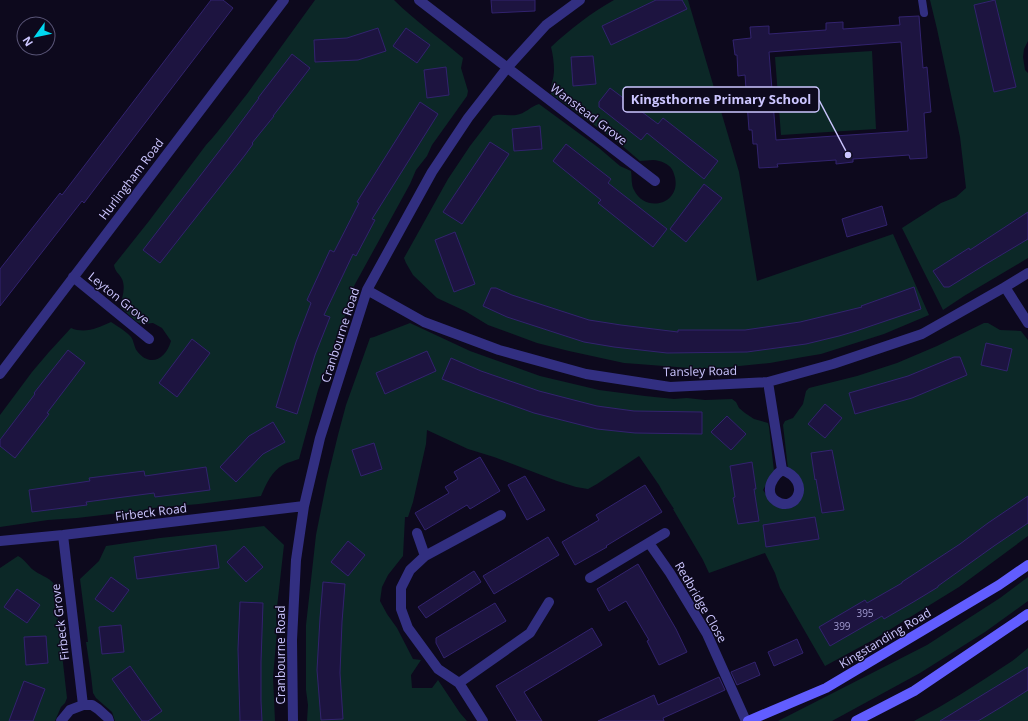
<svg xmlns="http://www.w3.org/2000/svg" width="1028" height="721" viewBox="0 0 1028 721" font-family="'Open Sans',sans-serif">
  <rect width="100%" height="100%" fill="#0d091d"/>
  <path fill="#0c2827" d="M315 0H394C415 21 440 38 463 58L461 68 468 91 467 96 432 145 427 156 416 170 410 184 354 286 350 302 318 390 299 459C294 461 288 462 283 465 272 471 266 484 261 496L199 504 153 508 137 511 77 518 48 520 0 527V415L32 372 49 352 71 328C85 334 98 328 111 322 117 326 126 331 131 337 134 341 134 347 137 351 150 368 166 359 171 341L162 328 153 323 142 324 137 322 120 307C122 298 126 288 122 279 119 273 115 272 114 265L149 221 206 145C221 129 233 111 247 94Z
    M614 0H688L739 172 757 281 893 234 929 315 884 334 821 354 803 357 770 363 720 368H689L638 364 624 363 569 351 537 343 488 325 465 311 437 298 413 275 406 263 404 258 448 179 470 146 493 116C500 113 508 116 516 115 525 114 531 106 539 104L599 148 620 166 631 171C632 177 631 185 634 190 646 215 684 203 674 174 672 167 667 163 659 161 653 159 647 161 640 161L619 143 551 94C550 86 554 79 554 71 554 63 553 55 551 47 570 29 591 13 614 0Z
    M930 0H1028V41L1024 49 1023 57 1025 70 1028 73V258L964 296 943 310 902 228 941 203 956 197 966 188 960 137 937 29Z
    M872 51 876 129 781 135 775 57Z
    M410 323 470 351 540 376 599 390 645 396 674 399 687 398 705 400 732 399 736 402 739 408 745 413 754 419 768 423 769 427 774 471 763 490 774 505 787 509 797 504 799 501 788 469 783 425 785 421 793 418 803 404 806 391 809 388 857 376 897 363 937 346 984 323H988L1000 330 1021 331 1028 340V536L959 587 873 640 825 666 780 588 775 573 765 553 709 573 703 560 673 509H674L664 494 659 485 639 456 597 484 588 489 576 487 557 481 494 457 468 449 427 430 426 444 413 502 408 517H405L403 556 388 575 382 587 380 601 387 614 397 628 413 659 421 660 411 675 412 688H432L438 680 460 713 467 721H307L308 705 306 690V625L316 535 327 480 338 435 346 405 370 338 374 337Z
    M264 526 284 545 276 616 277 631 273 677 275 721H115L112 712 96 698 93 693 91 675 86 642H88L86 626 80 579 99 561 106 546 160 538 225 531Z
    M18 556C24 559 28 565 32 569 39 575 49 577 54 584L67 698 65 703 61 707 55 721H0V568Z
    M1028 577V601L985 632 920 673 832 721H778L927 645 1000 598Z
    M1028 648V721H914C946 704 976 685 1006 665 1014 660 1021 654 1028 648Z"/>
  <path fill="#1d1440" stroke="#32236e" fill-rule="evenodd" d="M211 0H223L233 8 93 191 84 203 82 201 0 306V269L60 193 62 195Z
    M491 0H535V11L492 13Z
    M656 0H682L687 9 611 45 602 26Z
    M995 0 1016 87 994 92 974 5Z
    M919 16 923 68 927 67 931 112 924 113 927 158 910 159 909 155 853 159V162L836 164V160L777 164 778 167 759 168 757 144H753L752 130H749L745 75 738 76 737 55H735L733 40 751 38 750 27 769 26V34L826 30V23L843 22V29L900 25 899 17ZM901 42 908 131 776 140 769 52Z
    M378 28 386 51 358 60 315 62 314 40 347 38Z
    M406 28 430 45 417 63 393 46Z
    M292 54 310 68 273 116H274L252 143 253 144 245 155 160 263 143 250 227 141 259 98H258Z
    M593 56 596 84 573 86 571 57Z
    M446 67 449 95 427 98 424 70Z
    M610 88 658 124 663 118 718 161 704 179 647 133 641 140 599 107V102Z
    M420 102 438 114 372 219 375 220 356 256 353 254 324 315 330 317 315 355 297 414 276 407 296 342 311 303 307 300 330 250 334 252 359 203 357 202Z
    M540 126 542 149 514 151 512 129Z
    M490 142 509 154 462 224 443 212Z
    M566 144 611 179 608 183 667 229 653 247 598 203 601 200 553 161Z
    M704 184 722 198 686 242 670 229Z
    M882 206 887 225 847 237 842 219Z
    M1028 212V239L986 264 949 287H944L933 271 969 248 970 250Z
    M455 232 475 284 454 292 435 240Z
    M914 287 921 309 856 331 839 336 806 344 747 352 667 353 614 347 584 342 507 317 483 306 491 288H496L512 295 589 320 621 325 678 332V330H745L800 322 862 307 861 306Z
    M192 339 210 353 177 397 159 383Z
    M986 343 1012 349 1007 371 981 365Z
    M68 350 85 363 47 413 49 414 15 458 0 446V440L35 394 34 393Z
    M427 351 436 371 385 394 376 373Z
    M954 357H960L967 375 912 398 855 414 849 393 908 376Z
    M451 358 481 371 539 391 597 406 634 411 702 412V434L635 433 597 429 534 413 475 392 442 379Z
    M825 404 842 418 825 438 808 424Z
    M727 416 746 434 731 450 711 432Z
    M273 422 285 442 263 454 236 482 220 467 249 436Z
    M374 443 382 469 361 476 352 450Z
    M832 450 844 510 822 513 816 479 815 480 811 453Z
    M480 457 500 491 470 509 467 505 425 530 415 513 449 493 445 487 458 479 454 472Z
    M752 462 756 489H754L759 521 738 524 733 498 735 497 730 466Z
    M206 467 210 490 155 497 154 493 86 502 87 505 32 512 29 490 90 481 89 478 144 471 145 476Z
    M525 476 545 510 527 520 508 485Z
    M645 485 662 512 606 546 607 547 575 565 562 542 599 520 596 515Z
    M1028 496V523L994 546 938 586V587L915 601 884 619 882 616 830 646 819 627 865 600 867 603 902 583V582L960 544 988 523Z
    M815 517 819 539 766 547 763 525Z
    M548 537 559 555 494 594 483 576Z
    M348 541 365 555 348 576 331 562Z
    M216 545 219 568 137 579 134 557Z
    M244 546 263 567 246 582 227 562Z
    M638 564 676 629 687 652 659 665 647 641 649 640 626 601 609 611 597 589Z
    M474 571 481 582 426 618 418 607Z
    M111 577 129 590 113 612 95 599Z
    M323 582 345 584 342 622 340 673 343 719 321 720 317 670 320 618Z
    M17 589 40 605 27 623 4 607Z
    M240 602 263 603 261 662V701L262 721H240L238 649Z
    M495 603 506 621 444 658 436 643V638Z
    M121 625 124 652 102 654 99 627Z
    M592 628 602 645 524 692 542 721H517L496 686Z
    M46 636 48 663 26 665 24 637Z
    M797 639 803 653 774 666 768 652Z
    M755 662 760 675 737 685 731 672Z
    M130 666 162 711 148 721H142L112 679Z
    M1028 667V690L1003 706 978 721H940Z
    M719 677 725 690 663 718 664 721H598L654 695 658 705Z
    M24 681 45 689 40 702 33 721H9Z"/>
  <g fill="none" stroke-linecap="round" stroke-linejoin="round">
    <path stroke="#322f81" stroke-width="8" d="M922 0 924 13"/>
    <path stroke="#322f81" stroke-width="10" d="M419 0 655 181
      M73 277 149 339
      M1005 287 1028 323
      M367 290 424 322 499 350 586 374 670 387 768 382 833 364 922 334 1005 287 1028 273
      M0 374 284 0
      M768 382 782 470C776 474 769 483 770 491 770 495 773 499 776 501 796 514 813 481 782 470
      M417 533 425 556
      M63 535 83 705
      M0 541 63 535 304 506
      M649 543 670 573 707 634 746 721
      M590 578 665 533
      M459 683 530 633 549 602
      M61 721 70 710 83 705H92L98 709 108 718 109 721
      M293 721 292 640 296 560 304 506 320 438 367 290 432 172 468 118 507 68 546 25 580 0
      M483 721 459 683 438 669 408 628 401 609V588L410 570 425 556 501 515"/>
    <path stroke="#615dff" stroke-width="10" d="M748 721 826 688 999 585 1028 565
      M856 721 914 691 1028 614"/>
  </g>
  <g text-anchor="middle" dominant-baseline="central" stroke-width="3" stroke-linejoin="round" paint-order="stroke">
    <g font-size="10" fill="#a09acf">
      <text x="865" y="613">395</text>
      <text x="842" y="626">399</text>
    </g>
    <g font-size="12" fill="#ccc6ff" stroke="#0d091d">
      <text transform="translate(589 114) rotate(37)">Wanstead Grove</text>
      <text transform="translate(131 179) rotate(-53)">Hurlingham Road</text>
      <text transform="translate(119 298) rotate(39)">Leyton Grove</text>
      <text transform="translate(340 335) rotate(-72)">Cranbourne Road</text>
      <text transform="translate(700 371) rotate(-1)">Tansley Road</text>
      <text transform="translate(151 512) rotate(-7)">Firbeck Road</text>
      <text transform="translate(701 602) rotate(60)">Redbridge Close</text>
      <text transform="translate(60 622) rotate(-97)">Firbeck Grove</text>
      <text transform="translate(885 638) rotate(-31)">Kingstanding Road</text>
      <text transform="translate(280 655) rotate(-90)">Cranbourne Road</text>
    </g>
  </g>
  <path fill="none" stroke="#ccc6ff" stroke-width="1.5" d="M848 155L819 100"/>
  <circle fill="#ccc6ff" stroke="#0d091d" stroke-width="1.5" cx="848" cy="155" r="4"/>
  <rect fill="#0d091d" stroke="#ccc6ff" stroke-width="1.5" x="623" y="87" width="196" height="25" rx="4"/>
  <g font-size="13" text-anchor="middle" font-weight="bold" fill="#ccc6ff">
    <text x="721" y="104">Kingsthorne Primary School</text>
  </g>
  <g transform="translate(36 36) rotate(237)"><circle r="19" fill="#0d091d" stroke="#595577"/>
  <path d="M0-3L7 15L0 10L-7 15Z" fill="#00d8f1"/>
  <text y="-6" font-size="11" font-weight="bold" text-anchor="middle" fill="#ccc6ff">N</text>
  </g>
</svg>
